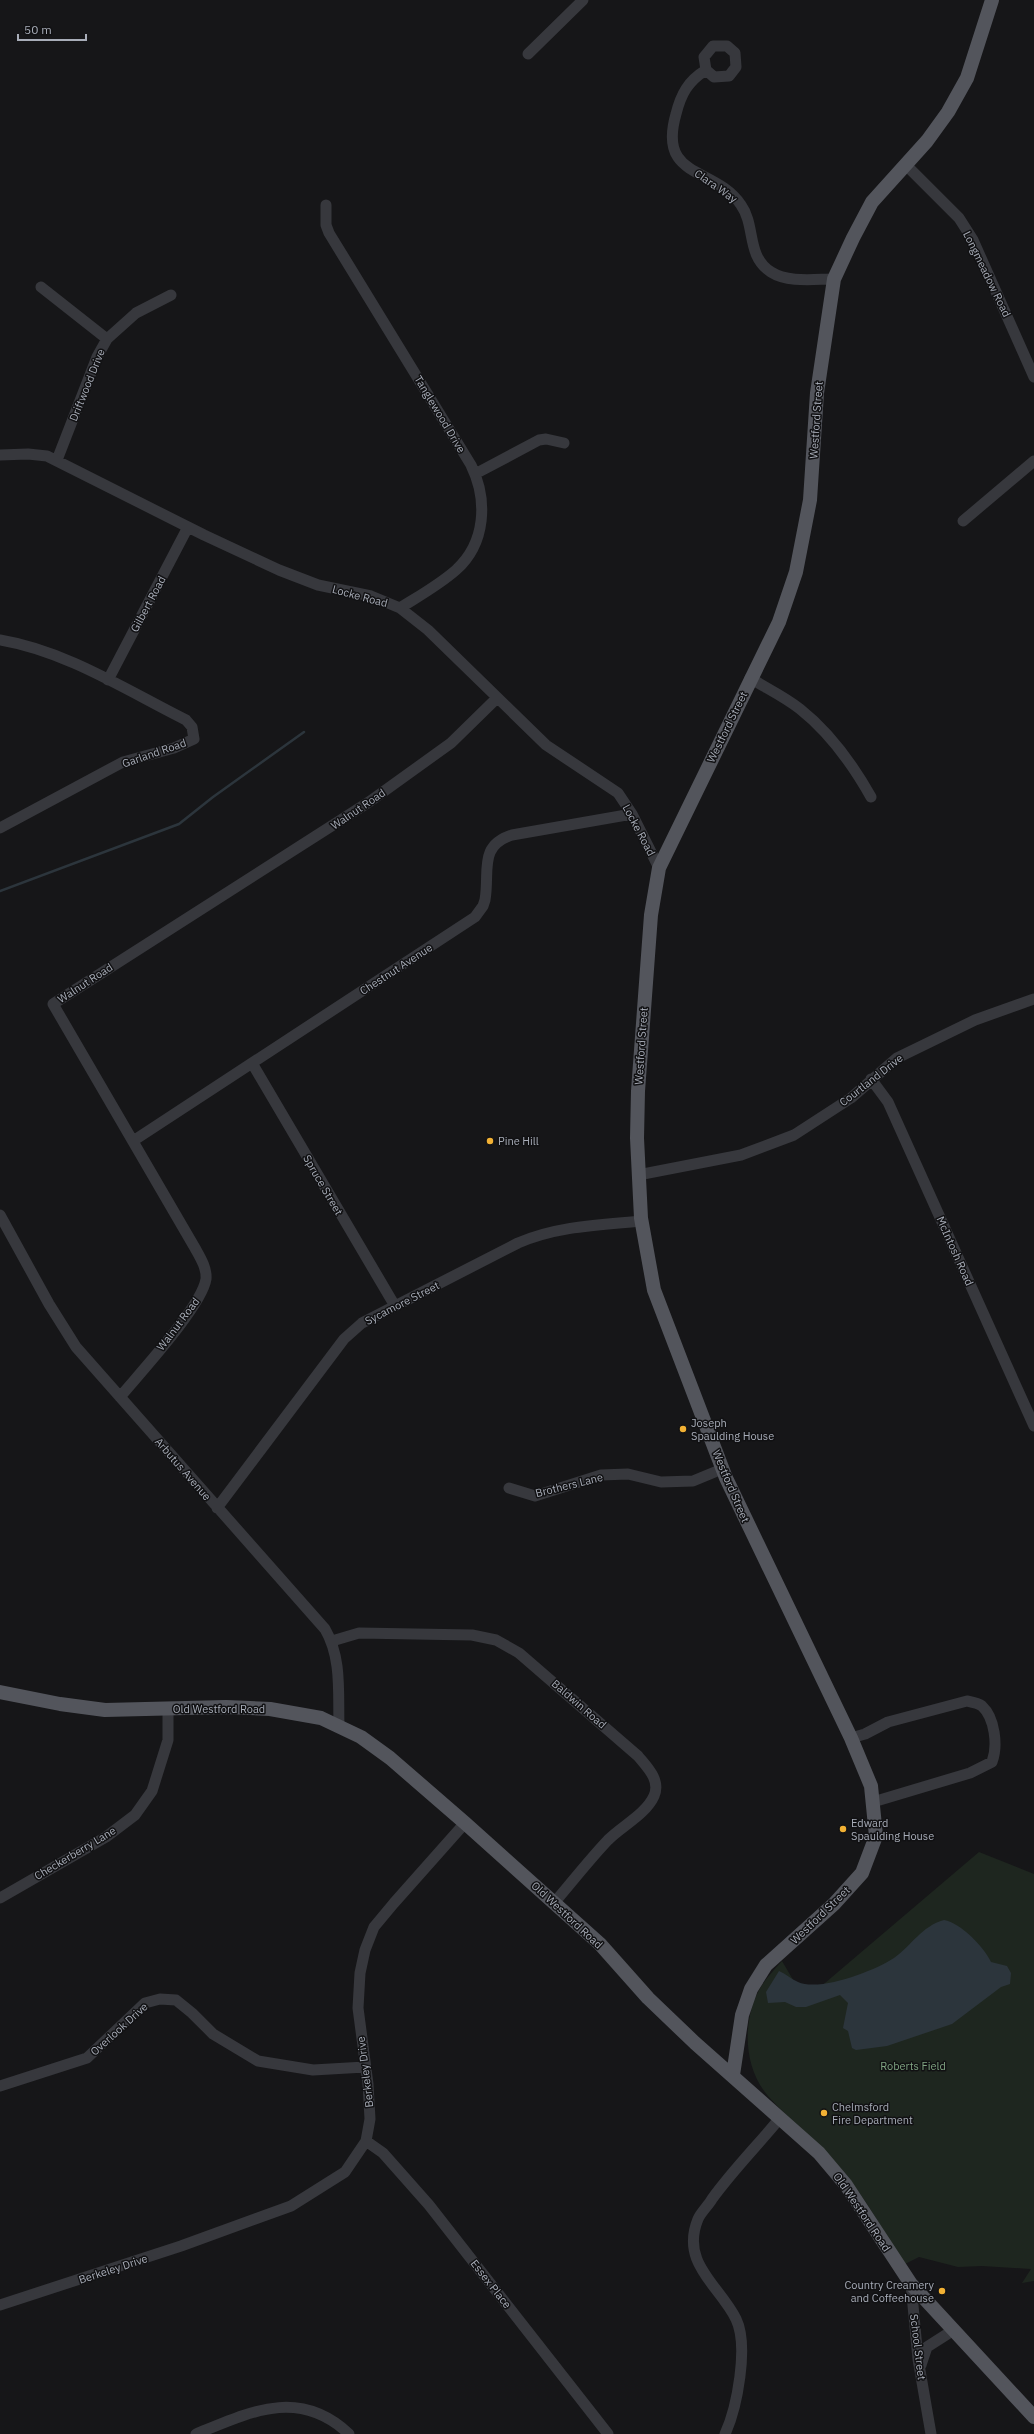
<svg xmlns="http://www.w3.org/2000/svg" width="1034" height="2434" viewBox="0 0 1034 2434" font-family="'IBM Plex Sans',sans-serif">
  <rect width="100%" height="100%" fill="#161618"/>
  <path fill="#1e261f" d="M979 1852 1034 1874V2281L1022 2283 1031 2269 982 2266 958 2267 919 2257 905 2264C884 2232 862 2192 837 2164 816 2139 789 2120 768 2096 742 2066 742 2017 762 1985 768 1976 775 1969 782 1961L805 2000Z"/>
  <path fill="#2c353c" d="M944 1920C961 1923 984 1947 991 1962L1007 1966 1011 1973 1010 1984 1001 1987 952 2024 887 2046 856 2050 852 2048 848 2031 843 2028 848 2003 840 1995 806 2007H796L785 2002 768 2003 766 1992 779 1971C786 1974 791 1979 798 1982 820 1992 874 1971 894 1958 912 1945 922 1926 944 1920Z"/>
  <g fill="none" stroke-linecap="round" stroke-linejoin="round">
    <path stroke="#2c353c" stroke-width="2.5" d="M0 891 179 824 213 797 304 732"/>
    <path stroke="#37383d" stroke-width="11" d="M528 54 583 0
      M706 70 704 57 713 46H727L735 53 736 67 729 76 714 77 706 70C688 81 681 94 676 114 657 180 715 166 741 205 756 226 746 256 771 272 788 283 815 279 834 279
      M907 166 959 218 973 240 1034 377
      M326 205V225L329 233 471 465C488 500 486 543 456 570 439 585 419 596 400 608
      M41 287 107 339
      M0 455 28 454 47 456 204 535 279 570 318 585 371 596 400 608 428 630 546 745 618 793 632 814 659 868
      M57 460 97 357 107 339 136 313 171 295
      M475 474 539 440 546 439 564 443
      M963 521 1034 461
      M0 640C66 651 126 690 186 720L192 727 194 739 174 748 123 762 0 828
      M750 678C766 688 785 697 800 709 829 732 853 765 871 797
      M108 680 188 527
      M252 1063 395 1306
      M871 1079 888 1102 1034 1426
      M133 1141 475 917 483 906 485 900C490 871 478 846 512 835L632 814
      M638 1175 741 1155 794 1135 851 1098 897 1058 975 1020 1034 999
      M0 1215 49 1304 76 1347 325 1629C342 1658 338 1693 339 1726
      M120 1397C140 1373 202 1306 206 1279 207 1268 200 1257 195 1248L53 1004 369 802 451 743 497 698
      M509 1488 535 1496 601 1475 628 1474 661 1482 693 1481 722 1469
      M217 1508 344 1339 362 1323 518 1243C557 1226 600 1225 642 1221
      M332 1641 359 1633 472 1635 496 1640 519 1653 638 1756C647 1767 661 1780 654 1796 646 1814 622 1826 608 1840 589 1860 572 1882 554 1903
      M851 1738 865 1734 888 1722 967 1701C972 1702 978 1703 982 1706 995 1718 998 1746 992 1762L970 1773 873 1802
      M0 1898 106 1837 135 1815 152 1791 168 1740V1710
      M0 2086 87 2058 145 2003 160 1999 176 2000 192 2013 213 2034 258 2061 313 2070 365 2067
      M366 2141 383 2153 429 2205 608 2434
      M911 2284 918 2359 931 2434
      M0 2305 181 2246 291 2206 345 2172 366 2141 370 2119 368 2084 358 2008 360 1973 365 1950 374 1927 394 1903 465 1823
      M921 2365 927 2347 952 2331
      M196 2434C250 2412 299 2387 349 2434
      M725 2434C737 2408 749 2346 736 2319 719 2285 680 2263 698 2219 701 2212 708 2206 712 2199 732 2171 758 2145 780 2118"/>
    <path stroke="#53555c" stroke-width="14" d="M0 1692 60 1704 105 1710 226 1707 270 1709 321 1718 361 1737 390 1758 465 1823 600 1944 648 1998 695 2043 819 2153 846 2185 911 2284 1034 2417
      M733 2075 742 2015 751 1989 766 1965 834 1904 862 1873 876 1836 871 1786 851 1738 726 1478 654 1290 641 1218 637 1138 638 1091 651 915 659 868 779 622 796 572 810 500 817 393 834 279 853 238 872 202 927 141 948 112 967 78 992 0"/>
  </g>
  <g fill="#f2b134" stroke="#111113" stroke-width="1.5">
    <circle cx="490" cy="1141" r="4"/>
    <circle cx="683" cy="1429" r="4"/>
    <circle cx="843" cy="1829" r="4"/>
    <circle cx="824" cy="2113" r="4"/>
    <circle cx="942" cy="2291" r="4"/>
  </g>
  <g text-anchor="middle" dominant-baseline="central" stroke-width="3" stroke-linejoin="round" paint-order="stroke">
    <g font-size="11" fill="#a8adb8" stroke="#111113">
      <text transform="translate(716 186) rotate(35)">Clara Way</text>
      <text transform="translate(987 274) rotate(64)">Longmeadow Road</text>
      <text transform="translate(87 385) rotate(-68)">Driftwood Drive</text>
      <text transform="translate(440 414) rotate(59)">Tanglewood Drive</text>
      <text transform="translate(816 420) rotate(-86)">Westford Street</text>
      <text transform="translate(360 596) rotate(15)">Locke Road</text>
      <text transform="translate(148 604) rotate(-62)">Gilbert Road</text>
      <text transform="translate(727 727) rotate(-64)">Westford Street</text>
      <text transform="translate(154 753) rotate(-19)">Garland Road</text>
      <text transform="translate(358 809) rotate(-34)">Walnut Road</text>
      <text transform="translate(639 830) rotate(62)">Locke Road</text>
      <text transform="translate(396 969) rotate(-33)">Chestnut Avenue</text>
      <text transform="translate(85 983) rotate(-33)">Walnut Road</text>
      <text transform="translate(641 1046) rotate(-86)">Westford Street</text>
      <text transform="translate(871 1080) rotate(-38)">Courtland Drive</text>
      <text transform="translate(323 1185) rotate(60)">Spruce Street</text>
      <text transform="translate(955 1251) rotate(66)">McIntosh Road</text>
      <text transform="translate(402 1303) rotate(-27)">Sycamore Street</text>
      <text transform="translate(178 1324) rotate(-53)">Walnut Road</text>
      <text transform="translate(183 1469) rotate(49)">Arbutus Avenue</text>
      <text transform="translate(569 1485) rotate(-14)">Brothers Lane</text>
      <text transform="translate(731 1486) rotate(67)">Westford Street</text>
      <text transform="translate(579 1704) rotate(41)">Baldwin Road</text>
      <text x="219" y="1709">Old Westford Road</text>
      <text transform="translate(75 1853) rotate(-31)">Checkerberry Lane</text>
      <text transform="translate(567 1915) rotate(43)">Old Westford Road</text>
      <text transform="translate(820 1915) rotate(-44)">Westford Street</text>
      <text transform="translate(119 2029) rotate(-42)">Overlook Drive</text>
      <text transform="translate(365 2072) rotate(-97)">Berkeley Drive</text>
      <text transform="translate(862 2212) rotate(56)">Old Westford Road</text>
      <text transform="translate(113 2269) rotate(-18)">Berkeley Drive</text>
      <text transform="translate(491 2284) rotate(52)">Essex Place</text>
      <text transform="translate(918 2347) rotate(83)">School Street</text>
    </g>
    <g font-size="11" fill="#a8adb8" stroke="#111113" text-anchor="start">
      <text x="498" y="1141">Pine Hill</text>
      <text x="691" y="1423">Joseph<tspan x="691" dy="13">Spaulding House</tspan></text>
      <text x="851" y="1823">Edward<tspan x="851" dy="13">Spaulding House</tspan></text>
      <text x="832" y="2107">Chelmsford<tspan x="832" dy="13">Fire Department</tspan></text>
      <text x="934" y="2285" text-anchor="end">Country Creamery<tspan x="934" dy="13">and Coffeehouse</tspan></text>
    </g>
    <g font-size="11" fill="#7fa381" stroke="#111113">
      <text x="913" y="2066">Roberts Field</text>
    </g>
  </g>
  <path d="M18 34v6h68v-6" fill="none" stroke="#a8adb8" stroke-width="2"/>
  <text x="24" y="34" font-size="12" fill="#a8adb8" stroke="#111113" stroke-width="3" paint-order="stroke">50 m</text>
</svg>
